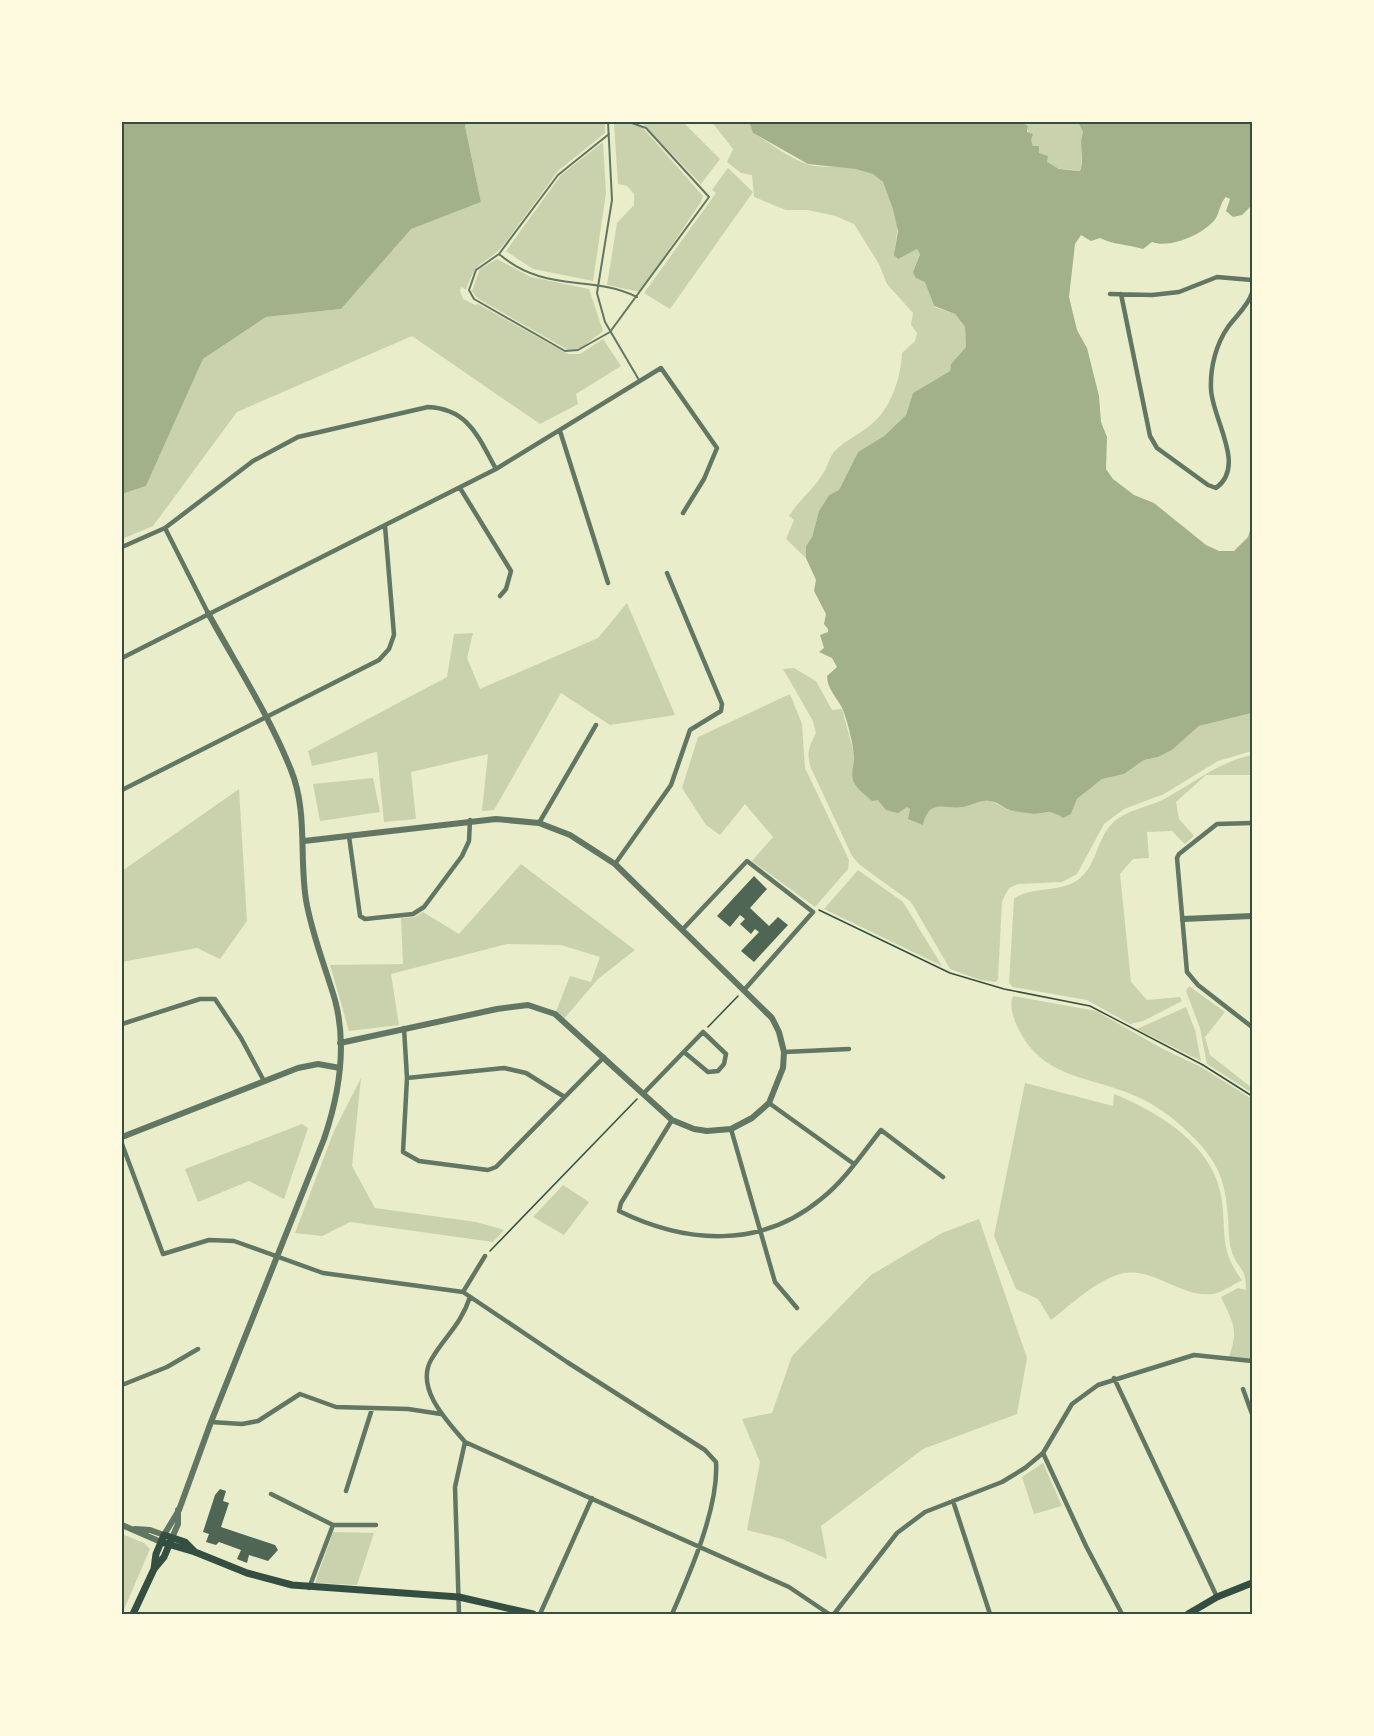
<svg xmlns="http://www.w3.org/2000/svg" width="1374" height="1736" viewBox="0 0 1374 1736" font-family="Arial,sans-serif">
  <rect width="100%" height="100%" fill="#e9edc9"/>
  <path fill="#cad2ad" d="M467 122H605V133L558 171 505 243C486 267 478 255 466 290L461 287 460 291 463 299 475 305 478 304 568 354H580L603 339 621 366 576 394 578 404 540 424 412 336 237 412 153 526 122 539V494L146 486 203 359 266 317 341 309 411 228 481 202 465 126Z
    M617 122 635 124 643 128 703 196 701 202 640 292 607 285 617 223 634 205V194L627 186 618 184 614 124Z
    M641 122H683L720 159 701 184Z
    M712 122H749L753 133C770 143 791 160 810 165 831 170 870 161 883 183 891 195 899 219 897 232 896 243 894 247 898 258L917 249 920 253 913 272 925 281 934 307 955 314 965 327 966 347 951 364 950 371 913 393 906 415 884 436 858 452 839 490 829 495 819 511 812 537 806 546V558L786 539 794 520 789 516C799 500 815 488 824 472 828 466 829 458 834 452 846 439 863 433 875 421 892 405 901 376 902 353L915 341 917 333 911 325 913 313 887 284 879 264 854 224 835 216 808 210H786L754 197 752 175 741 173 727 162 733 149Z
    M1022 122H1078L1083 132C1078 145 1084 158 1080 171 1073 169 1068 170 1061 169 1045 166 1026 142 1028 126Z
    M603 142 606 193 593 281 533 269 506 251 561 175Z
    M728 168 753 192 670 309 644 293 716 193 712 190Z
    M497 259 531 277 589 289 603 331 581 348 568 350 477 298 472 291 480 269Z
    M627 603 675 715 610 725 561 693 494 810 482 811 488 754 411 772 416 819 384 822 377 752 312 766 308 751 447 677 454 634 473 633 467 658 480 689 598 638Z
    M794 668 816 681 832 710 842 709 854 753 853 778 878 799 907 806 923 825 926 814 935 806H968L976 801H991L1009 810 1071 814 1077 799 1102 779 1124 774 1144 760 1158 757 1172 750 1199 726 1252 713V751L1218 761 1164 794 1124 809 1104 824 1077 874 1062 882 1018 884 1009 888 1002 901 998 979 996 982 980 980 950 969 911 902 860 865 852 856 811 768C806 753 809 747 816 733L813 721 783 669Z
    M790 694 802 724 805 768 849 860 848 869 815 907 752 861 773 837 745 804 720 835 706 825 682 788 698 737Z
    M1252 755V775H1206L1176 802 1179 819 1194 836 1185 844 1172 831 1147 832 1149 858 1133 859 1120 874 1131 982 1147 1000 1180 997 1182 1001 1143 1021 1130 1024 1087 1000 1013 987 1009 983 1014 899C1032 885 1060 894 1079 879 1095 867 1097 842 1109 827 1122 810 1148 808 1166 798 1195 782 1219 762 1252 755Z
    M373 778 380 812 320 821 313 784Z
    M239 789 247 921 220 959 197 948 122 962V871Z
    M521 864 635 950 598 979 563 1020 555 1014 570 976 591 982 600 957 561 945 507 944 391 974 399 1025 349 1031 330 965 403 964 401 918 415 917 423 912 459 934Z
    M858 870 903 902 942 966 824 909Z
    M1189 986 1225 1012 1205 1037 1210 1055 1252 1088V1093L1207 1064 1200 1028 1186 991Z
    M1013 996 1096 1011 1163 1049 1201 1067 1252 1099 1251 1361 1229 1357C1239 1329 1233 1323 1221 1297L1238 1288 1246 1290C1246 1264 1236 1269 1231 1249 1228 1239 1229 1227 1228 1217 1225 1181 1219 1163 1193 1137 1178 1122 1161 1108 1142 1099 1094 1075 1043 1082 1017 1026 1013 1017 1009 1005 1013 996Z
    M1186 1007 1195 1030 1201 1061 1137 1029Z
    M361 1078 352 1166 375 1208 476 1222 504 1230 493 1242 350 1222 322 1236 295 1233 334 1131Z
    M1025 1083 1113 1106 1114 1094 1119 1096C1163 1115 1216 1148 1222 1201 1226 1234 1220 1251 1242 1280 1234 1284 1221 1293 1213 1294 1182 1298 1155 1268 1124 1273 1097 1279 1072 1304 1051 1320L1038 1299 1016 1289 994 1236Z
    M302 1124 308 1128 284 1199 249 1181 198 1202 185 1169Z
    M563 1185 589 1202 564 1235 533 1217Z
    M979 1219 1027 1358 1017 1414 923 1449 821 1526 827 1559 782 1539 747 1530 760 1462 742 1419 772 1413 792 1356 871 1275 942 1233Z
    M1043 1463 1062 1506 1034 1514 1022 1477Z
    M333 1532 374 1533 357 1585 315 1583Z
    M122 1534 144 1543 150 1549 122 1614Z"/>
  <path fill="#a3b18a" d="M122 122H467L465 126 481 202 411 229 341 309 266 317 203 359 146 486 122 494Z
    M749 122H1022L1028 126 1027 132 1033 134 1031 140 1033 146H1039V153L1048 156 1047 162 1059 169 1080 171C1085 159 1078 145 1083 132L1078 122H1252V205L1242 215 1233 217 1226 211 1230 199 1226 197C1220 203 1220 211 1216 218 1205 234 1170 249 1152 242L1143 249C1127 244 1114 245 1100 238L1091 241 1081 235 1075 244 1069 297 1077 330 1087 348 1099 396 1101 422 1107 437 1106 469 1113 479 1134 495 1154 503 1206 545 1219 551H1234L1248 537 1252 524V713L1199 726 1172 750 1158 757 1144 760 1124 774 1102 779 1077 799 1071 814 1063 818C1047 807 1043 816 1028 813 1022 812 1016 812 1010 810 1003 808 997 801 989 801 980 800 975 804 967 806 947 812 930 795 923 825L908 819 910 809 907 807 898 813 886 810 878 800 872 801C866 795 856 789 853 780 851 773 854 764 854 756 853 744 848 723 843 710 838 698 827 690 827 676L837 667 832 658 819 652 824 648 820 635 828 632V629L824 624 826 614 814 591 816 580 806 558V546L812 537 819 511 829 495 839 490 858 452 884 436 906 415 913 393 950 371 951 364 966 347 965 327 955 314 934 306 925 282 916 278 913 272 920 254 917 249 898 259 894 255 898 231 893 209 883 182 873 174 856 169 808 164 753 133Z"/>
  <path fill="#4f6655" d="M754 876 767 889 750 908 769 926 778 917 788 925 754 962 741 951 759 932 755 929 751 934 740 924 745 919 740 915 730 927 717 916Z
    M220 1489 226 1491 223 1501 229 1503 221 1527 275 1545 278 1550 268 1561 249 1555 247 1563 237 1559 241 1550 219 1542 216 1545 206 1542 209 1534 203 1532 215 1495Z"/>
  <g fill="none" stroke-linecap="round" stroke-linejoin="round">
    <path stroke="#344e41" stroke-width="1.5" d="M819 910 950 973 1004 989 1090 1006 1203 1065 1252 1096
      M708 1027 738 996
      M490 1251 637 1099"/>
    <path stroke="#617663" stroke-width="2" d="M608 122 612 200 597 293 605 322 639 380
      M609 134 558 175 499 254 476 270 469 290 474 299 565 351 578 350 610 332 709 197 646 128 629 122
      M499 254C546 294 590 274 637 297"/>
    <path stroke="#617663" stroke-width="4.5" d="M1110 294 1152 295 1179 292 1217 277 1252 280
      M1121 294 1150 436 1157 448 1208 485 1216 488C1247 466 1212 419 1211 389 1210 368 1216 344 1228 327 1236 316 1248 306 1252 293
      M560 431 608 583
      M460 488 511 571 506 589 500 596
      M165 528 208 613
      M122 547 165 528 253 461 298 437 428 407C469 409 478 437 496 469
      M122 658 496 469 661 368 717 448 704 479 683 513
      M122 790 379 660 389 649 394 635 385 526
      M539 823 596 725
      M1252 823 1217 824 1179 854 1177 858 1187 972 1198 985 1252 1027
      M349 836 360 916 365 919 413 914 424 907 462 856 469 841 470 820
      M615 864 671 785 690 730 721 711 722 704 667 573
      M683 929 747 861 813 912 745 989
      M122 1024 200 999H215L241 1038 264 1081
      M404 1028 407 1078 403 1152 419 1161 488 1170 496 1167 604 1057
      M784 1052 849 1049
      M407 1078 504 1068 526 1073 563 1096
      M643 1094 703 1032 726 1054 724 1064 718 1071 708 1072 684 1052
      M769 1103 854 1164
      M672 1120 621 1203 619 1211C686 1244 761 1249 821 1199 845 1180 862 1154 881 1130L943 1177
      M731 1129 775 1282 797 1308
      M122 1144 163 1254 209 1240 234 1241 323 1273 463 1292 567 1362 705 1450 716 1462C719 1507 690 1573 672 1614
      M463 1292 485 1256
      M470 1297C461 1325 444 1337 431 1360 415 1389 448 1422 465 1442L789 1587 829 1614
      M1114 1378 1217 1597
      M122 1385 167 1367 198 1349
      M1243 1389 1252 1414
      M211 1422 242 1424 258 1421 300 1394 336 1407 408 1409 441 1414
      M1043 1453 1086 1546 1122 1614
      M346 1491 372 1409
      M271 1494 333 1525H376
      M953 1501 990 1614
      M309 1588 333 1525
      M459 1614 455 1487 465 1442
      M540 1614 592 1498
      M834 1614 897 1533 925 1512 1002 1482 1025 1468 1043 1453 1072 1404 1098 1385 1194 1355 1252 1361"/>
    <path stroke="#617663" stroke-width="6" d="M304 841 496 819 539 823 570 835 615 864 772 1018 779 1032 784 1052 783 1068 769 1103 752 1118 731 1129 707 1131 694 1129 672 1120 555 1014 528 1005 497 1009 340 1043
      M1183 919 1252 916
      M122 1137 298 1068 318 1064 340 1068
      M122 1525 161 1542
      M135 1529 150 1530 164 1535 179 1510 211 1422 324 1139C339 1095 347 1045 335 1000 325 966 312 935 306 900 299 856 308 812 291 770 269 715 236 664 208 613
      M172 1538 178 1524V1510"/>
    <path stroke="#344e41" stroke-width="7" d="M161 1542 195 1552 247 1573 292 1585 459 1597 533 1614
      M154 1569 156 1554 164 1535 185 1542 195 1552
      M133 1614 154 1569 164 1557 172 1538
      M1188 1614 1217 1597 1252 1583"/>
  </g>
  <rect width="1374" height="1736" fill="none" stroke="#fefae0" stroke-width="246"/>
  <rect x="123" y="123" width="1128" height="1490" fill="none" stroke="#344e41" stroke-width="2"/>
</svg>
